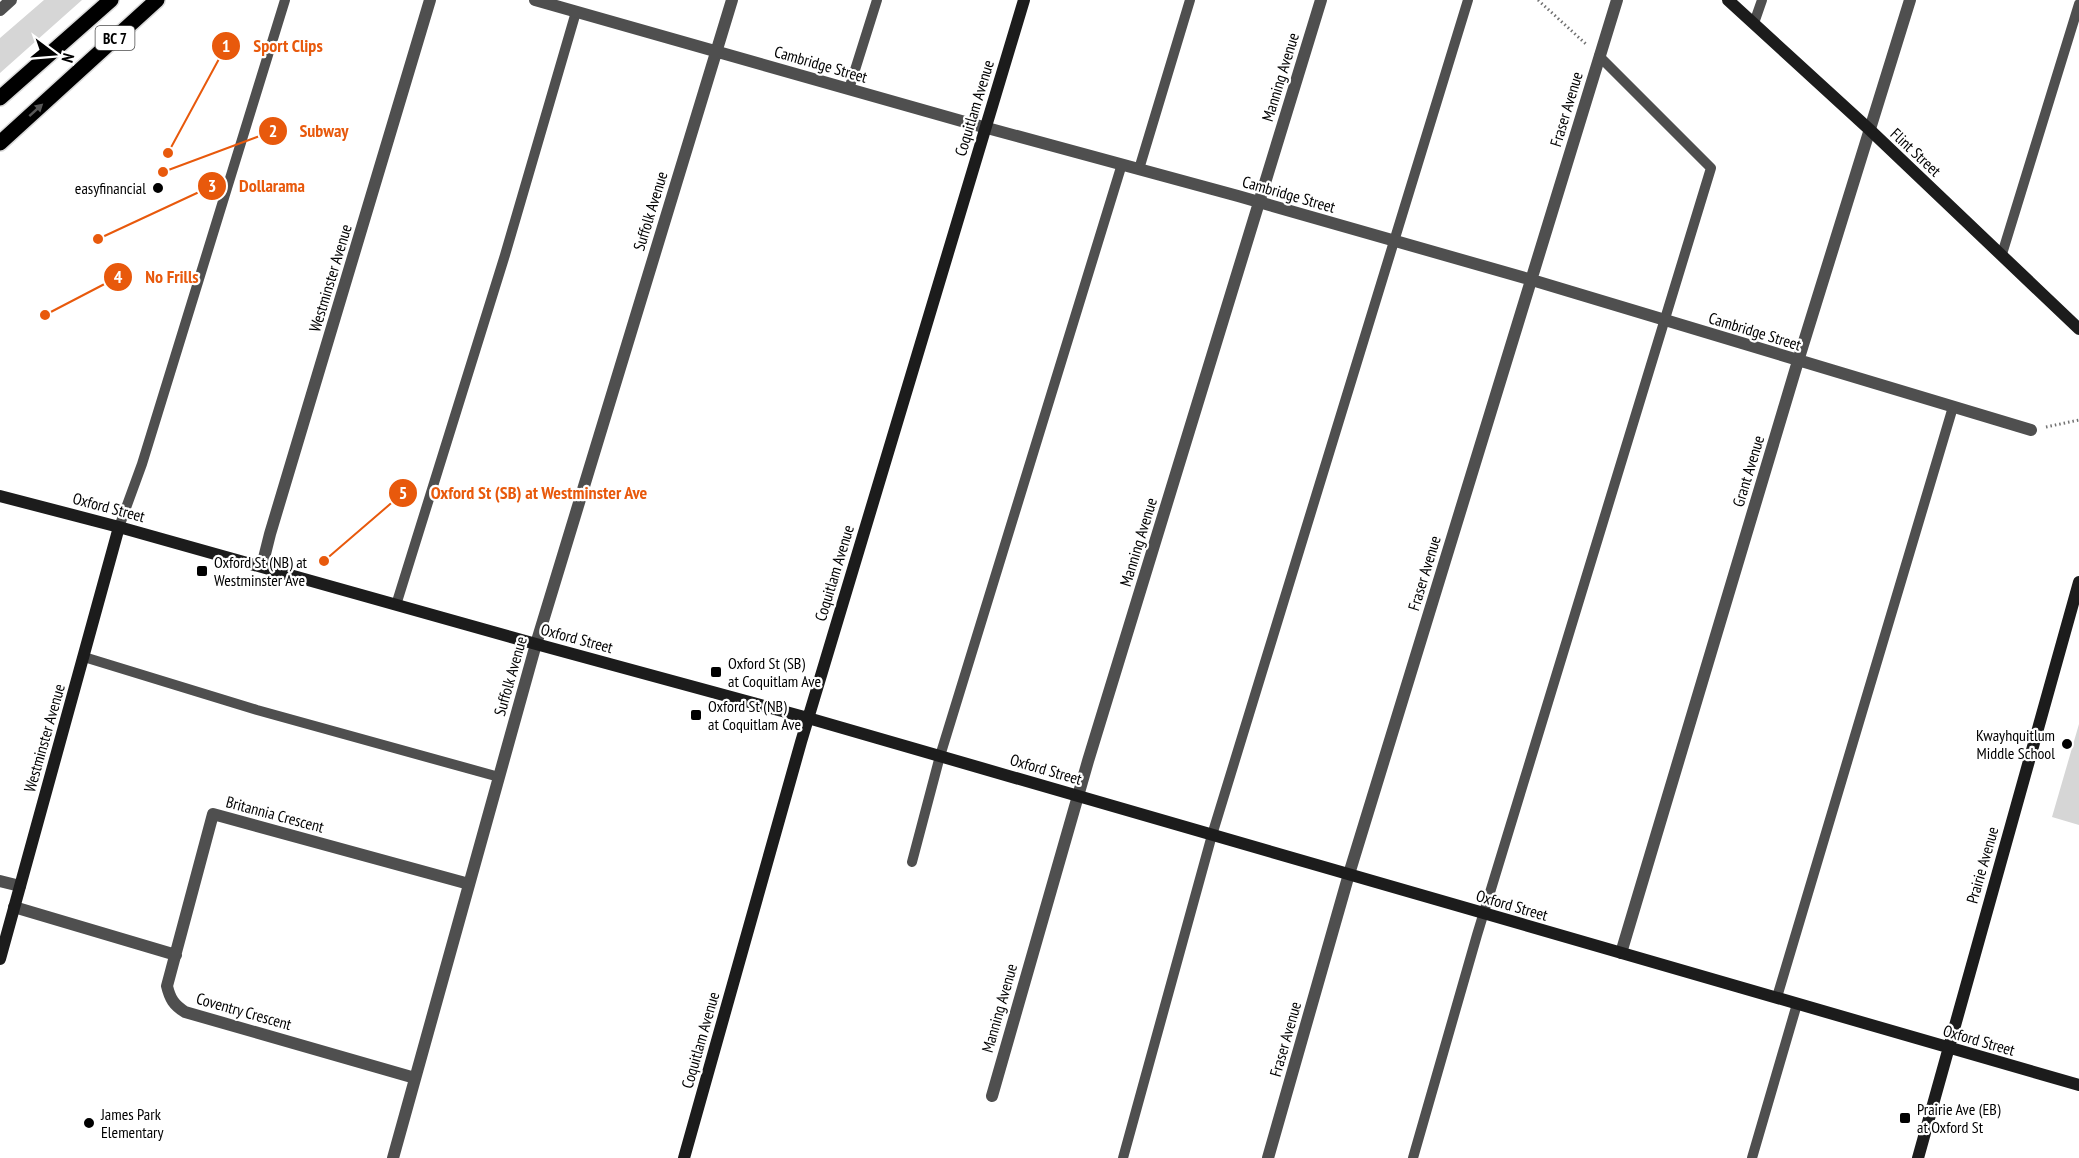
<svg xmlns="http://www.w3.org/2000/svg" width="2079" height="1158" viewBox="0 0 2079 1158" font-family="'PT Sans Narrow',sans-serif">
  <rect width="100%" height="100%" fill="#fff"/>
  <path fill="#d6d6d6" d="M44 0H82L0 73V38Z
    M2079 724V825L2052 817Z"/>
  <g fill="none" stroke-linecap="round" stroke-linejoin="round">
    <g stroke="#dbdbdb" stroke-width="18">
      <path id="primary" d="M0 98 111 0
        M0 143 157 0"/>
    </g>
    <path stroke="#717171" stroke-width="3" stroke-dasharray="1.5 3" stroke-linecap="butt" d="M1538 0 1587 45
      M2046 427 2079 420"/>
    <path stroke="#4f4f4f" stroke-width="10" d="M1754 23 1762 0
      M849 89 877 0
      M1139 169 1190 0
      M2002 254 2079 4
      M119 527 142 464 285 0
      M396 605 505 255 576 12
      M84 657 257 710 499 777
      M912 862 940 756 1122 164
      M1777 997 1953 407
      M1123 1158 1212 835 1468 0
      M1413 1158 1477 935 1711 168 1599 56
      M1752 1158 1797 1004"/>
    <path stroke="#4f4f4f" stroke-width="12" d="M535 0 965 122 1238 196 1532 280 2031 430
      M0 10 11 0
      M262 566 270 534 430 0
      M0 881 20 886
      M14 907 176 955
      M1621 953 1798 361 1910 0
      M415 1078 185 1012C174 1005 170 999 167 986L213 814 469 884
      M992 1096 1088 761 1321 0
      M393 1158 536 644 732 0
      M1268 1158 1349 874 1617 0"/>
    <path stroke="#1c1c1c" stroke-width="12" d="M1728 0 1870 130 2079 329
      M0 496 119 527 536 644 808 718 2079 1085
      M0 959 119 527
      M684 1158 801 742 1024 0
      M1918 1158 2079 582"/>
    <use href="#primary" stroke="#000" stroke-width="15"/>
  </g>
  <defs><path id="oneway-solid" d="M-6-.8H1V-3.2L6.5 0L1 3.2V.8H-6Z" transform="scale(1.5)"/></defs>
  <use fill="#595959" href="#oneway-solid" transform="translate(36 110) rotate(-42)"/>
  <g fill="#000" stroke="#fff" stroke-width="2">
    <circle cx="158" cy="188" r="6"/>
    <rect x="196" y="565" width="12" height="12" rx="3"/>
    <rect x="710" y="666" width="12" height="12" rx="3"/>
    <rect x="690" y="709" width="12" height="12" rx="3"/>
    <circle cx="2067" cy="744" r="6"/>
    <rect x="1899" y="1112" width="12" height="12" rx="3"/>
    <circle cx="89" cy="1123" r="6"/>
  </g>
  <g text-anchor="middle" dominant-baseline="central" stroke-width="4.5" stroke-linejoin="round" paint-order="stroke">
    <rect fill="#fff" stroke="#4c4c4c" stroke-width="1.5" x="95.5" y="26" width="39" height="24" rx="4.5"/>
    <g font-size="15" font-weight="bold" fill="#000">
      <text x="115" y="38">BC 7</text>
    </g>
    <g font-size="16" fill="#000" stroke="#fff">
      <text transform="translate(821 64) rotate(16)">Cambridge Street</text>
      <text transform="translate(1280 77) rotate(-73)">Manning Avenue</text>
      <text transform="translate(974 108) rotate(-73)">Coquitlam Avenue</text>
      <text transform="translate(1566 109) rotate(-73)">Fraser Avenue</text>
      <text transform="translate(1916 152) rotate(43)">Flint Street</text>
      <text transform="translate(1289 194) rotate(16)">Cambridge Street</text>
      <text transform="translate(650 211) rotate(-73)">Suffolk Avenue</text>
      <text transform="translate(330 278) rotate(-73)">Westminster Avenue</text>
      <text transform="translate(1755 331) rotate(17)">Cambridge Street</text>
      <text transform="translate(1748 471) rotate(-73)">Grant Avenue</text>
      <text transform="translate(109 507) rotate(15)">Oxford Street</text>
      <text transform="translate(1138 542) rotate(-73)">Manning Avenue</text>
      <text transform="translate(834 573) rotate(-73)">Coquitlam Avenue</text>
      <text transform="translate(1424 573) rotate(-73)">Fraser Avenue</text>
      <text transform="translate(577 638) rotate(15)">Oxford Street</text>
      <text transform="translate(510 676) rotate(-74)">Suffolk Avenue</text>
      <text transform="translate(44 738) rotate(-74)">Westminster Avenue</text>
      <text transform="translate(1046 769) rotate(16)">Oxford Street</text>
      <text transform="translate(275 814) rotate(15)">Britannia Crescent</text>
      <text transform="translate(1982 865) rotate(-74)">Prairie Avenue</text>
      <text transform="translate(1512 905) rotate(16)">Oxford Street</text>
      <text transform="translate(999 1008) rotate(-74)">Manning Avenue</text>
      <text transform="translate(244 1011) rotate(16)">Coventry Crescent</text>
      <text transform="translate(1285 1039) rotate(-74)">Fraser Avenue</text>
      <text transform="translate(700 1040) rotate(-74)">Coquitlam Avenue</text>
      <text transform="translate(1979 1040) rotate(16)">Oxford Street</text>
    </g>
    <g font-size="16" fill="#000" stroke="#fff" text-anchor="start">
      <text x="146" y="188" text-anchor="end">easyfinancial</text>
      <text x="214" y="562">Oxford St (NB) at<tspan x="214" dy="18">Westminster Ave</tspan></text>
      <text x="728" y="663">Oxford St (SB)<tspan x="728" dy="18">at Coquitlam Ave</tspan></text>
      <text x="708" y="706">Oxford St (NB)<tspan x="708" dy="18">at Coquitlam Ave</tspan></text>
      <text x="2055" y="735" text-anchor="end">Kwayhquitlum<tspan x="2055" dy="18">Middle School</tspan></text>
      <text x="1917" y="1109">Prairie Ave (EB)<tspan x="1917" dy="18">at Oxford St</tspan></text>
      <text x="101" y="1114">James Park<tspan x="101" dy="18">Elementary</tspan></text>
    </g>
  </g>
  <path fill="none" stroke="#e8590c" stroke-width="2" d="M168 153L226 46M163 172L273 131M98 239L212 186M45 315L118 277M324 561L403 493"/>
  <g fill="#e8590c" stroke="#fff" stroke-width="2">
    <circle cx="168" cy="153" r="6"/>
    <circle cx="163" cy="172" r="6"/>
    <circle cx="98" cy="239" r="6"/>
    <circle cx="45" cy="315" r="6"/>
    <circle cx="324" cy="561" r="6"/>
    <circle cx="226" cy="46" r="15"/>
    <circle cx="273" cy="131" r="15"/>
    <circle cx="212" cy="186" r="15"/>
    <circle cx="118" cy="277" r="15"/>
    <circle cx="403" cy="493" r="15"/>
  </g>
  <g font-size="18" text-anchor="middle" font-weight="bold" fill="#fff">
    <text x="226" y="52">1</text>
    <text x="273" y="137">2</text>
    <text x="212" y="192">3</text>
    <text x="118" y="283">4</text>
    <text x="403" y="499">5</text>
  </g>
  <g font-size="18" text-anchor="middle" font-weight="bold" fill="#e8590c" stroke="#fff" stroke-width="4.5" stroke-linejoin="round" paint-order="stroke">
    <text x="288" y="52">Sport Clips</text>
    <text x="324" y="137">Subway</text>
    <text x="272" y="192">Dollarama</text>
    <text x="172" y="283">No Frills</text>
    <text x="539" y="499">Oxford St (SB) at Westminster Ave</text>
  </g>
  <g transform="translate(54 54) rotate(106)" stroke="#ffffff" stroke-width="4.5" paint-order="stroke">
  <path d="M0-4.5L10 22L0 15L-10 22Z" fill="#000000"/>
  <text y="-9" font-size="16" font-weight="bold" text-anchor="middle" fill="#000000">N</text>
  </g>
</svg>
